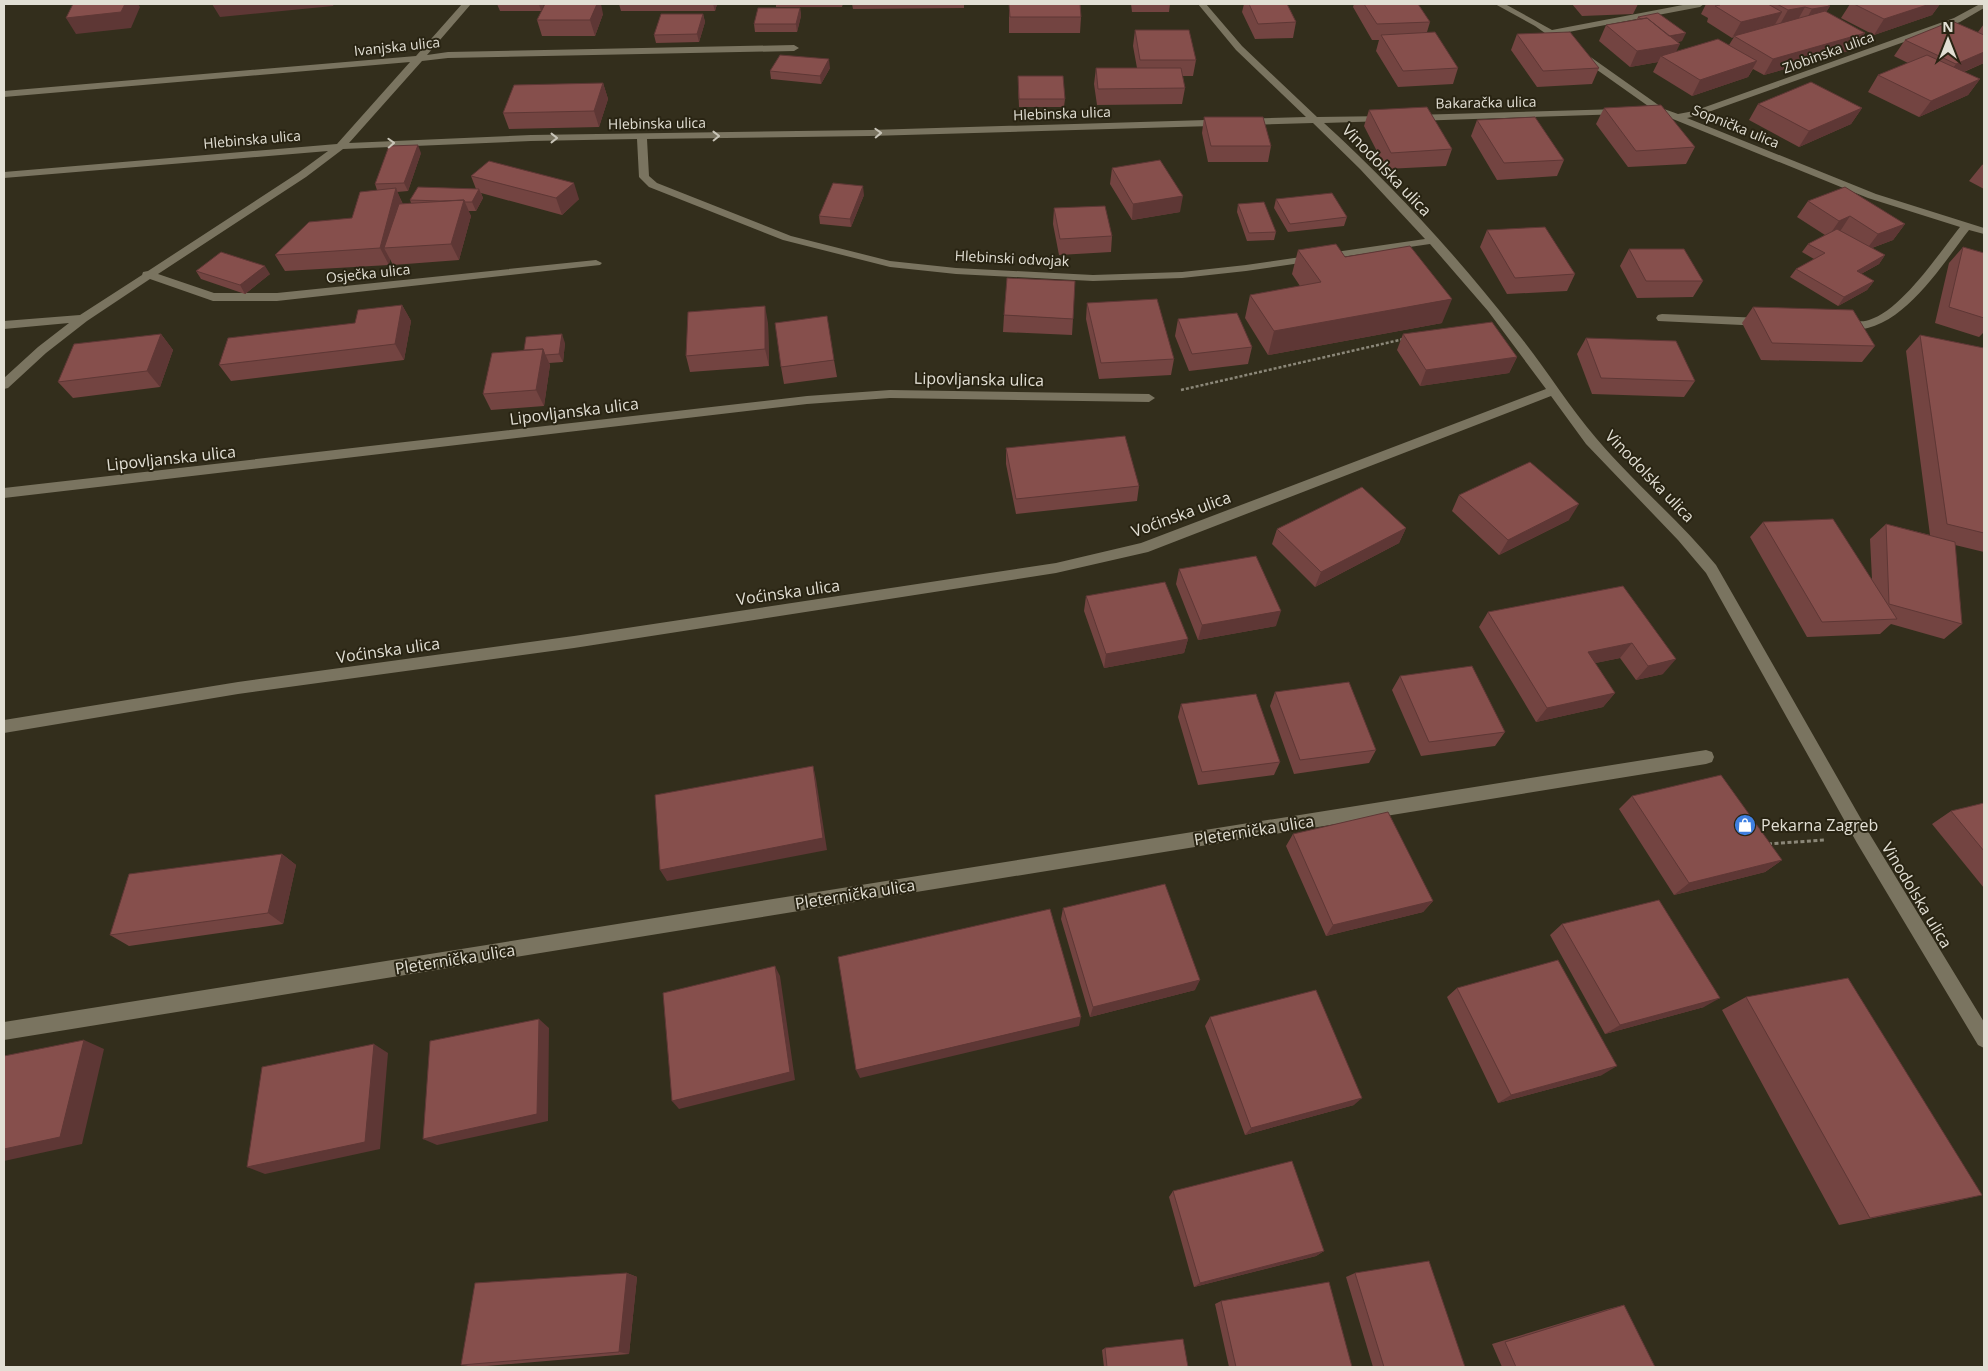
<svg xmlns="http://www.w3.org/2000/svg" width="1988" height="1371" viewBox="0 0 1988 1371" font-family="'Open Sans',sans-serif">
  <rect width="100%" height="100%" fill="#332e1c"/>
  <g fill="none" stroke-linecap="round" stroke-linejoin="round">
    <path stroke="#8b8778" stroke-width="2.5" stroke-dasharray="3 2" stroke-linecap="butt" d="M1181 390 1404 339"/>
    <path stroke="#8b8778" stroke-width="3" stroke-dasharray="4 2.5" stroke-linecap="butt" d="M1768 844 1824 840"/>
    <path fill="#7a7460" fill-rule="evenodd" d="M462 4H471L427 55 448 52 794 45 799 48 794 51 448 58 422 61 349 143 531 135 870 130 1306 117 1236 50 1198 4H1206L1242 46 1317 117 1389 116V120L1386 121 1324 123C1392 185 1457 256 1514 329 1543 364 1567 404 1596 438 1634 483 1679 520 1716 565L1869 833 1984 1022V1048L1978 1045 1857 843 1706 573 1678 540 1586 444 1551 396 1148 552 1056 573 574 648 238 694 4 733V720L238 682 574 636 1056 563 1141 543 1546 389 1488 311 1430 244 1246 271 1182 278 1093 281 956 274 890 267 783 240 649 187 639 177 637 139 531 141 343 149 306 177 158 274 214 293H277L596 260 602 263 600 265 277 301H213L150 279 87 321 46 353 8 388 4 389V378L38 347 69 323 4 329V321L80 315 142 275 143 272 148 271 298 173 328 151 4 178V172L337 144 410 62 4 97V91L416 56ZM1313 123 1360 169 1425 239 1246 265 1182 272 1093 275 956 268 890 261 791 236 657 183 649 176 647 139 870 136Z
      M1495 4H1505L1552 30 1688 4H1704L1700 7 1558 34 1664 109 1678 114 1694 111 1954 18 1980 4H1984V8L1960 22 1700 115 1687 118 1876 194 1984 228V234L1969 230C1940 267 1895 343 1839 328L1837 325 1839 322C1849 320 1860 323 1869 320 1902 310 1939 253 1960 227L1868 198 1658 113 1535 26Z
      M1620 109 1623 110V114L1414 121 1409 118 1414 115Z
      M1662 314 1763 318 1769 322 1763 326 1658 321 1656 318 1658 315Z
      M890 390 1149 394 1155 398 1149 402 890 398 807 404 4 498V488L807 396Z
      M1706 750 1712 752 1714 757 1712 762 1706 764 4 1040V1022Z"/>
  </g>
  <path fill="#734441" d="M497 4H544L541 11H500Z
    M619 4H717L715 11H621Z
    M776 4H843L842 7H776Z
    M852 4H964V8L853 9Z
    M1009 4H1080L1081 17 1080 33H1009Z
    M1131 4H1170L1169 12H1132Z
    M1244 4H1287L1296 22 1293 38 1255 39 1242 12Z
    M1354 4H1418L1430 22 1427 32 1458 68 1453 84 1398 87 1376 51 1379 40H1372L1353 7Z
    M1572 4H1638L1633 14 1582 16Z
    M1706 4H1827L1830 6 1826 12 1865 33 1855 49 1764 75 1753 69 1748 77 1692 96 1653 72 1658 62 1630 67 1599 41 1606 25 1636 20 1638 17 1682 41 1677 42 1676 52 1729 45 1734 37 1732 38 1707 22 1708 18 1701 14Z
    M1850 4H1940L1932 15 1874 35 1841 18Z
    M800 8 801 16 797 32H755L754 24Z
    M603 14 595 36H542L537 20Z
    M703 14 705 22 699 42 656 43 654 35Z
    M1984 24V63L1964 72 1980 79 1968 95 1919 117 1868 92 1878 75 1908 63 1894 56 1905 40 1978 32Z
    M1135 30 1196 60 1193 76H1182L1185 88 1182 104 1097 105 1094 84 1096 68H1137L1133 46Z
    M1517 34 1599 68 1592 84 1537 87 1511 50Z
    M830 68 821 84 771 79 770 71Z
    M603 83 608 99 599 127 509 129 503 113Z
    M1018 84 1065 99 1064 107H1019Z
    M1758 104 1862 108 1851 124 1799 147 1749 120Z
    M1604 108 1695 147 1686 164 1628 167 1596 124Z
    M1369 110 1452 149 1446 166 1386 169 1364 126Z
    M1204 117 1271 146 1268 162H1208L1202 133Z
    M1477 120 1564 160 1557 176 1497 180 1471 136Z
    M421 153 408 191 397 192 403 204 411 203 410 200 476 189 471 176 579 199 562 215 481 193 483 198 476 211H468L471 216 459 260 393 265 390 259 389 265 285 271 275 255 352 218 377 190 375 184Z
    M1984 164V189L1969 181 1982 165Z
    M1112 168 1180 212 1132 220 1110 184Z
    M864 195 851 227 820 224 819 216Z
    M1276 199 1347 217 1344 226 1288 232 1274 208Z
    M1808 201 1905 224 1893 240 1872 248 1885 255 1879 264 1861 274 1874 281 1867 290 1838 306 1790 277 1796 269 1814 259 1802 252 1808 244 1825 235 1797 217Z
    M1238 204 1276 232 1274 240 1247 241 1237 212Z
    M1054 208 1112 236 1111 252 1059 255 1053 224Z
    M1487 230 1575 274 1567 291 1507 294 1480 247Z
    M1963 247 1984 253V332L1979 337 1935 323 1949 263Z
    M1629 249 1703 281 1693 297 1637 298 1620 266Z
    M1298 250 1442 323 1268 355 1245 318 1250 295 1300 286 1292 274Z
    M196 271 270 274 245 294 201 279Z
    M1087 303 1174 359 1171 375 1099 379 1086 319Z
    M402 305 411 321 404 360 231 381 219 365 355 323Z
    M1753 307 1875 346 1862 362 1761 360 1742 323Z
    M1004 315 1073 319 1072 335 1003 332Z
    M1178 319 1252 347 1248 364 1189 371 1175 336Z
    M768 323 769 366 690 372 686 356Z
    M161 334 173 350 160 387 73 398 58 382Z
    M1403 334 1517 357 1509 373 1420 386 1397 350Z
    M1920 335 1984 348V552L1955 545 1962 624 1944 639 1891 624 1880 634 1807 637 1750 537 1763 522 1872 579 1870 539 1886 524 1930 535 1906 351Z
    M1586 338 1695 381 1684 397 1592 394 1577 354Z
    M565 343 563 362 549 363 550 365 544 406 491 410 483 394 524 350Z
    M834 360 837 377 784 384 781 367Z
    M1006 448 1139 486 1137 501 1016 514 1006 464Z
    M1459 495 1569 520 1499 555 1452 511Z
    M1406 528 1399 543 1315 587 1272 544 1277 529Z
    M1179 569 1276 626 1198 640 1176 584Z
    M1623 586 1663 674 1636 680 1620 658 1595 663 1615 693 1603 707 1536 722 1479 627 1488 612Z
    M1086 596 1188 639 1184 653 1104 668 1084 611Z
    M1400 676 1505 732 1495 746 1421 756 1392 690Z
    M1275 692 1376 750 1369 763 1294 774 1270 706Z
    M1181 704 1280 762 1274 775 1198 785 1178 717Z
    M1632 796 1782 860 1765 872 1674 895 1619 809Z
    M1984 803V888L1932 824 1951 811Z
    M1293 834 1433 901 1423 912 1326 936 1286 846Z
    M282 854 296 865 283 924 129 946 110 935Z
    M1063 908 1195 990 1090 1017 1061 919Z
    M1562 924 1704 1007 1605 1034 1550 935Z
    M1457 988 1602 1075 1498 1103 1447 997Z
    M1746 997 1982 1195 1947 1203 1839 1225 1722 1010Z
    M1210 1017 1354 1105 1245 1135 1205 1026Z
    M1173 1191 1324 1251 1316 1256 1194 1287 1169 1197Z
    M627 1273 637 1277 629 1354 475 1367 461 1365Z
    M1355 1273 1465 1367H1373L1346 1277Z
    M1221 1301 1352 1367H1229L1215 1304Z
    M1624 1305 1655 1367H1502L1492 1344 1608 1309Z
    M1105 1348 1188 1367H1104L1102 1350Z"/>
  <path fill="#5e3735" d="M125 4H138L140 7 131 28 76 34 66 18Z
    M212 4H334L333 6 220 17Z
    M373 4H389L374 5Z
    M539 4H544L541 11Z
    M597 4H601L603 14 595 36 590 20Z
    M713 4H717L715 11Z
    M1930 4H1940L1932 15 1874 35 1884 19Z
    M1830 6 1821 21 1803 25 1812 9Z
    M1805 7 1796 23 1779 26 1788 10Z
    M800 8 801 16 797 32 796 24Z
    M1782 12 1773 28 1734 36 1732 38 1741 22Z
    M703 14 705 22 699 42 697 34Z
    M1686 33 1682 41 1662 45 1666 37Z
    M1865 33 1855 49 1764 75 1773 59Z
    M1680 44 1672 60 1661 56 1658 62 1630 67 1637 51Z
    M1984 52V63L1944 80 1956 64Z
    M829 59 830 68 821 84 820 76Z
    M1757 61 1748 77 1692 96 1700 80Z
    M1980 79 1968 95 1919 117 1931 101Z
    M603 83 608 99 599 127 594 111Z
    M1862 108 1851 124 1799 147 1809 131Z
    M418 145 421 153 408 191 404 183Z
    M574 183 579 199 562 215 556 198Z
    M863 186 864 195 851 227 850 219Z
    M396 188 403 205 384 248 390 259 389 265 380 248Z
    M479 189 483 198 476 211 472 202Z
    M1183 196 1180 212 1132 220 1133 204Z
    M464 200 471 216 459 260 451 244Z
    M1850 216 1839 233 1828 237 1839 221Z
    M1905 224 1893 240 1866 250 1878 234Z
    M1885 255 1879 264 1850 280 1857 271Z
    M265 266 270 274 245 294 240 285Z
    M1874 281 1867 290 1838 306 1844 297Z
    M1452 299 1442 323 1268 355 1274 331Z
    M402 305 411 321 404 360 395 344Z
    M765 306 768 323 769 366 765 349Z
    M161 334 173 350 160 387 147 371Z
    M562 334 565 343 563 362 559 354Z
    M543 349 550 365 544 406 536 390Z
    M1517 357 1509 373 1420 386 1426 370Z
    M1579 504 1569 520 1499 555 1508 540Z
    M1406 528 1399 543 1315 587 1321 572Z
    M1281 611 1276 626 1198 640 1202 625Z
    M1188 639 1184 653 1104 668 1106 654Z
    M1632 643 1620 658 1577 667 1588 652Z
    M1676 659 1663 674 1636 680 1648 666Z
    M1615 693 1603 707 1536 722 1547 708Z
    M813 766 816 779 827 850 667 881 660 870Z
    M282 854 296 865 283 924 268 913Z
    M1782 860 1765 872 1674 895 1689 883Z
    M1433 901 1423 912 1326 936 1333 925Z
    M775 966 780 976 795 1080 679 1109 672 1101Z
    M1200 980 1195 990 1090 1017 1093 1007Z
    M1720 998 1704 1007 1605 1034 1620 1025Z
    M1081 1017 1079 1026 860 1078 856 1070Z
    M539 1019 549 1028 548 1121 437 1145 423 1139Z
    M84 1040 104 1049 82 1144 4 1161V1149Z
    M374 1044 388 1053 380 1149 265 1174 247 1167Z
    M1617 1066 1602 1075 1498 1103 1511 1095Z
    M1362 1098 1354 1105 1245 1135 1251 1128Z
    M1324 1251 1316 1256 1194 1287 1200 1283Z
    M627 1273 637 1277 629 1354 619 1352Z"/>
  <path fill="#864f4c" stroke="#5e3735" d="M73 4H125L121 12 66 18Z
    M545 4H597L590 20H537Z
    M1009 4H1080L1081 17H1010Z
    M1249 4H1287L1296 22 1258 24Z
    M1364 4H1418L1430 22 1377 24Z
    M1718 4H1768L1782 12 1741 22 1715 6 1720 5Z
    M1777 4H1827L1830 6 1812 9 1805 7 1788 10Z
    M1854 4H1930L1884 19Z
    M758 8H800L796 24H754Z
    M1825 11 1865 33 1773 59 1734 36Z
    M1658 13 1686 33 1669 36 1647 18 1641 19 1638 17Z
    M661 14H703L697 34 654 35Z
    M1647 18 1680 44 1637 51 1606 25Z
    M1952 21 1984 35V52L1956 64 1905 40Z
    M1135 30H1189L1196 60H1140Z
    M1435 32 1458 68 1403 71 1381 35Z
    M1570 32 1599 68 1543 71 1517 34Z
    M1718 39 1757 61 1700 80 1661 56Z
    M780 55 829 59 820 76 770 71Z
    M1927 55 1980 79 1931 101 1878 75Z
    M1096 68H1181L1185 88 1098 89Z
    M1018 76H1063L1065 99H1019Z
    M1811 82 1862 108 1809 131 1758 104Z
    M603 83 594 111 503 113 514 85Z
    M1661 105 1695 147 1636 151 1604 108Z
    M1427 107 1452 149 1391 153 1369 110Z
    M1204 117H1263L1271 146H1211Z
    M1535 117 1564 160 1504 163 1477 120Z
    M418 145 404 183 375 184 389 146Z
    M1160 160 1183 196 1133 204 1112 168Z
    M489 161 574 183 556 198 471 176Z
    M833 183 863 186 850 219 819 216Z
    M418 187 479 189 472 202H465L464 200 441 201 410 200Z
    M1845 187 1905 224 1878 234 1850 216 1839 221 1808 201Z
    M396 188 380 248 275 255 309 222 352 218 360 192Z
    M1332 193 1347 217 1290 224 1276 199Z
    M464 200 451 244 384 248 399 204Z
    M1264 202 1276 232 1249 233 1238 204Z
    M1105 206 1112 236 1060 239 1054 208Z
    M1545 227 1575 274 1515 278 1487 230Z
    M1837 229 1885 255 1857 271 1874 281 1844 297 1796 269 1825 253 1808 244Z
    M1336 244 1345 257 1410 246 1452 299 1274 331 1250 295 1321 282 1298 250Z
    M1963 247 1984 253V318L1949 307Z
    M1629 249H1684L1703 281H1646Z
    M221 252 265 266 240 285 196 271Z
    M1007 278 1075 281 1073 319 1004 315Z
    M1157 299 1174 359 1101 363 1087 303Z
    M402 305 395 344 219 365 228 338 355 323 358 310Z
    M765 306V349L686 356 688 312Z
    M1753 307 1853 310 1875 346 1772 343Z
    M1237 313 1252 347 1192 354 1178 319Z
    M827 316 834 360 781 367 775 323Z
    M1492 322 1517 357 1426 370 1403 334Z
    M161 334 147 371 58 382 74 344Z
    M562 334 559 354 545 355 543 349 524 350 526 337Z
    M1920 335 1984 348V533L1947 524Z
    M1586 338 1676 341 1695 381 1601 378Z
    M543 349 536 390 483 394 492 353Z
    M1125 436 1139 486 1016 499 1006 448Z
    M1530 462 1579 504 1508 540 1459 495Z
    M1362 487 1406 528 1321 572 1277 529Z
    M1833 519 1897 619 1822 622 1763 522Z
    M1886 524 1955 542 1962 624 1889 604Z
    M1256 556 1281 611 1202 625 1179 569Z
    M1165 582 1188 639 1106 654 1086 596Z
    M1623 586 1676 659 1648 666 1632 643 1588 652 1615 693 1547 708 1488 612Z
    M1472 666 1505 732 1429 742 1400 676Z
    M1349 682 1376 750 1300 760 1275 692Z
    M1256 694 1280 762 1202 772 1181 704Z
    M813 766 823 838 660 870 655 795Z
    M1721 775 1782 860 1689 883 1632 796Z
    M1984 803V851L1951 811Z
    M1388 812 1433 901 1333 925 1293 834Z
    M282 854 268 913 110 935 129 874Z
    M1165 884 1200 980 1093 1007 1063 908Z
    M1659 900 1720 998 1620 1025 1562 924Z
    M1050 909 1081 1017 856 1070 838 957Z
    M1558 960 1617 1066 1511 1095 1457 988Z
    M775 966 790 1072 672 1101 663 993Z
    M1848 978 1982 1195 1870 1218 1746 997Z
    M1316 990 1362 1098 1251 1128 1210 1017Z
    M539 1019 537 1114 423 1139 430 1041Z
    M84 1040 60 1137 4 1149V1056Z
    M374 1044 365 1142 247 1167 262 1067Z
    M1292 1161 1324 1251 1200 1283 1173 1191Z
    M1429 1261 1465 1367H1384L1355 1273Z
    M627 1273 619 1352 461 1365 475 1283Z
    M1329 1282 1352 1367H1236L1221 1301Z
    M1624 1305 1655 1367H1516L1505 1342Z
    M1183 1339 1188 1367H1107L1105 1348Z"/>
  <defs><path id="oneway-chevron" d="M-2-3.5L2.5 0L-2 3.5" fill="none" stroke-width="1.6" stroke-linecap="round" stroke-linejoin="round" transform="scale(1.25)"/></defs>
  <g stroke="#c8c4b7">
    <use href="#oneway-chevron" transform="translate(878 133) rotate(-2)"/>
    <use href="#oneway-chevron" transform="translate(716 136) rotate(-1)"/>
    <use href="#oneway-chevron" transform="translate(554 138)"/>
    <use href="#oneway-chevron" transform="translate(391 143) rotate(-2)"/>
  </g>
  <defs>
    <g id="shop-disc" transform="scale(1.125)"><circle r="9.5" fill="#3f7fe0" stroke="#292413"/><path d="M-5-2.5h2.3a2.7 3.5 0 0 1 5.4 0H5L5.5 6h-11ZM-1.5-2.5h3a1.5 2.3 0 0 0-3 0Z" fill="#fff"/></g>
  </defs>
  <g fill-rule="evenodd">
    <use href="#shop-disc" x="1745" y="825"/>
  </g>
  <g text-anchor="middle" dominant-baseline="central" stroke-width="4" stroke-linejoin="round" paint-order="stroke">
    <g font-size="14" fill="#e2dfd4" stroke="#292413">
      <text transform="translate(397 46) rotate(-6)">Ivanjska ulica</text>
      <text transform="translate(1828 52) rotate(-20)">Zlobinska ulica</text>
      <text transform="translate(1486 102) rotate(-1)">Bakaračka ulica</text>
      <text transform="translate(1062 113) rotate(-2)">Hlebinska ulica</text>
      <text transform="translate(657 123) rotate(-1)">Hlebinska ulica</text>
      <text transform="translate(1736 126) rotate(22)">Sopnička ulica</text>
      <text transform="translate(252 139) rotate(-5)">Hlebinska ulica</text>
      <text transform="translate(1012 258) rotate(3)">Hlebinski odvojak</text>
      <text transform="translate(368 273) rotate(-6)">Osječka ulica</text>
    </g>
    <g font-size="16" fill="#e2dfd4" stroke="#292413">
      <text transform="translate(1387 170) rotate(46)">Vinodolska ulica</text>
      <text transform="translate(979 379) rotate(1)">Lipovljanska ulica</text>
      <text transform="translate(574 411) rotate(-7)">Lipovljanska ulica</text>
      <text transform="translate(171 458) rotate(-6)">Lipovljanska ulica</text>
      <text transform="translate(1650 476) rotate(46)">Vinodolska ulica</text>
      <text transform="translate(1181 514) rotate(-20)">Voćinska ulica</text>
      <text transform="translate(788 592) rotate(-8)">Voćinska ulica</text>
      <text transform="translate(388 650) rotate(-8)">Voćinska ulica</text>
      <text transform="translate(1254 830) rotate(-9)">Pleternička ulica</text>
      <text transform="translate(855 894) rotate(-9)">Pleternička ulica</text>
      <text transform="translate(1917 895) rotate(59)">Vinodolska ulica</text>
      <text transform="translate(455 959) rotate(-9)">Pleternička ulica</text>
    </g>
    <g font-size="16" fill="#e2dfd4" stroke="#292413" text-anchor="start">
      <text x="1761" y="825">Pekarna Zagreb</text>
    </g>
  </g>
  <rect width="1988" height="1371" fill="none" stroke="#e2dfd4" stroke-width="10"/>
  <g transform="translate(1948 40)" stroke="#292413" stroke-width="4" paint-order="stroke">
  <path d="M0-4L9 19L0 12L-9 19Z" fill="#e2dfd4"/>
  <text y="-8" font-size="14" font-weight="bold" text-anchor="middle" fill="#e2dfd4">N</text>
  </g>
</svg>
